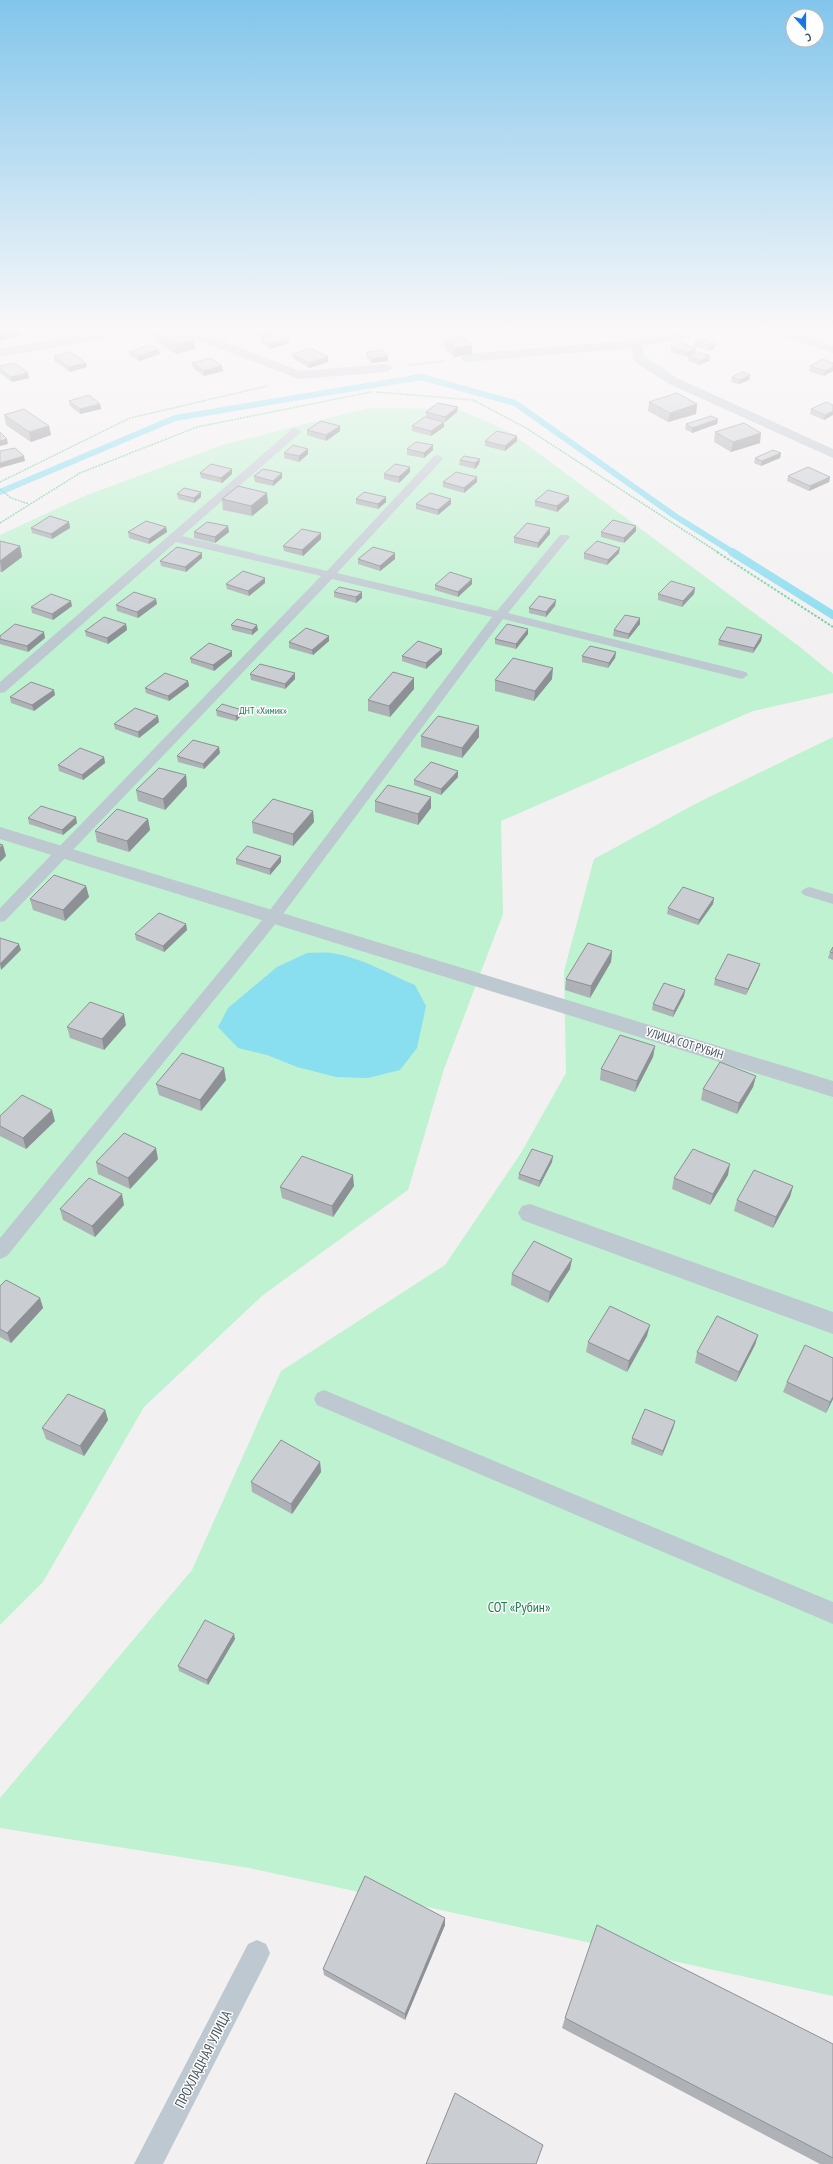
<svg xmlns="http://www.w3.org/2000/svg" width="833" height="2164" viewBox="0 0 833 2164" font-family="'PT Sans Narrow',sans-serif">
  <rect width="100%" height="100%" fill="#f3f0f1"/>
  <path fill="#bef2d0" d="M369 408 458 409 510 432 800 647 833 674V693L753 711 501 821 503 914 444 1069 408 1190 263 1295 144 1407 43 1582 0 1625V535L82 497 222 445Z
    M833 737V1996L249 1868 0 1828V1798L192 1570 281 1371 445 1265 521 1153 566 1073 564 971 594 859 697 803Z"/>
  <path fill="#89def0" d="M307 953C315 953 323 952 331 953 361 957 388 974 415 985L426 1006 417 1048 400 1070 368 1078 336 1077 297 1067 267 1055 238 1048 218 1027 228 1008 277 967Z"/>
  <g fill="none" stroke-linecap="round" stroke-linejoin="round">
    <path stroke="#89def0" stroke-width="6" d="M0 492 175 418 421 377 515 403 675 516 734 553"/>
    <path stroke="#89def0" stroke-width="8" d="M732 552 833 615"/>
    <path stroke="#74d1a1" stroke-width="1.5" stroke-dasharray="2 1" stroke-linecap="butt" d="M409 365 444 361
      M376 392 473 400 526 428 719 553
      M0 482 130 418 267 386
      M0 489 11 498 29 504
      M0 523 80 473 197 427 371 392"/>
    <path stroke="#74d1a1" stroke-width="2" stroke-dasharray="2.5 1.5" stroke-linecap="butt" d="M717 552 833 627"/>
    <path fill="#bec8d0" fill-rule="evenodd" d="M296 428 301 431 300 433 182 536 327 571 434 456 438 455 443 458 442 460 337 573 497 611 560 535H568L570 537 568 539 508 613 746 672 748 675 742 679 503 619 277 922 7 1256 0 1259V1238L267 914 492 617 332 579 5 921 0 922V908L321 576 176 542 5 692 0 693V682L292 429Z
      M809 887 833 894V904L804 895 801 892 804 889Z
      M324 1390 833 1602V1624L317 1405 314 1399 317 1393Z
      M257 1940 266 1944 270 1953 266 1962 163 2164H134L248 1944Z"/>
    <path fill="#bec8d0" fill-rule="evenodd" d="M101 331H127L121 335 0 357V349Z
      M180 331H197L300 371 387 364 393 368 387 372 299 379 182 334Z
      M681 331H705L699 335 642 346 645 357 677 378 833 449V458L669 384 635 362 631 348 466 362 460 358 466 354 636 340Z
      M772 331H790L833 345V353L774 334Z
      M0 827 833 1081V1097L0 839Z
      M530 1204 833 1312V1334L522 1220 518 1213 522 1206Z"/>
  </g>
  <path fill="#aeb1b5" d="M153 331 195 349 176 354 155 341Z
    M253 331H284L267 337 289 343 270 349 261 343V339L264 338 253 333Z
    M816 331H833V336H832Z
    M444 339 472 345V354L454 357 444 348Z
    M695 341 715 348 709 351 694 346Z
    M671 347 710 356 709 361 699 365 688 361V356L686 357 671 352Z
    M129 352 160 354 139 361 130 356Z
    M366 352 388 361 372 363 366 357Z
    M292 354 328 362 309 368 293 358Z
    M54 356 86 363 87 367 70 372 54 361Z
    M192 363 222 366 223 371 204 376 193 368Z
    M833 363V371L824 376 809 371 810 366Z
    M0 366 29 378 12 382 0 373Z
    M750 375 749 380 739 384 731 382 732 377Z
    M69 401 100 404 101 409 80 414 70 406Z
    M649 402 697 404 696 414 668 422 648 411Z
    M833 405V415L824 420 810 414 811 409Z
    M426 412H457L445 422 426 417Z
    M4 415 49 426 51 435 31 442 6 425Z
    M686 424H717L692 433 685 429Z
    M340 426V431L326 441 307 435V430Z
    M412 426 444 427 431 436 412 431Z
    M715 432 760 443 731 452 714 442Z
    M485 441H517L505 451 485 446Z
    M433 445V450L424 458 407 455V449Z
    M308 449V454L299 462 284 458V453Z
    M781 453 780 458 761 466 754 463 755 458Z
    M480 459 479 464 475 469 459 465 460 460Z
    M410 472 399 483 384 479V474Z
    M200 473 232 474 222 483 201 478Z
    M254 476 282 478 273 486 255 482Z
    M788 476 830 477 829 482 809 491 787 481Z
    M443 482H477L464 493 443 487Z
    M201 492V497L194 503 178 499 177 494Z
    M386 497V502L378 509 356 504V499Z
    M222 499 268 503 252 516 223 510Z
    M535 501H569L557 512 535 506Z
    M416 504H451L438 515 416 509Z
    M69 522 70 528 52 539 32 533 31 528Z
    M228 526 229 532 215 543 194 538V532Z
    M636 526V531L624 543 601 537V532Z
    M166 527 167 532 149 544 129 538 128 532Z
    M321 533V539L303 556 284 551 283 546Z
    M550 534 538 548 514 543V537Z
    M0 541 20 546 22 557 2 572H0Z
    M202 553V558L186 572 161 566 160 561Z
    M395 553V559L380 571 358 564V559Z
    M584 553H619L607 565 584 559Z
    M265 583 249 596 227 589 226 584Z
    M472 584 458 597 435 590V585Z
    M695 588 694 594 682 607 658 600V594Z
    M334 592H362V598L356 603 334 597Z
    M556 600 555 606 546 617 529 613V608Z
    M157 604 138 618 117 611 116 605Z
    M72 606 53 620 32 613 31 607Z
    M640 618V624L628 639 613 636 614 630Z
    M126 624 127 630 108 644 86 636 85 631Z
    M231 625 258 630 252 635 232 630Z
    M528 634 516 649 495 644V639Z
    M762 635 761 641 753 653 718 645 719 640Z
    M0 636 45 638 28 652 0 644Z
    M329 636V641L313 655 289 648V642Z
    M616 652 615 658 608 668 582 662V656Z
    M442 654 426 669 402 661V656Z
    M232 656 214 671 191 663 190 658Z
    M295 673V679L285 689 251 680 250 674Z
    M414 678V689L390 717 368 711V700Z
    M552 679 534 701 495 691V680Z
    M188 681 189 686 169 701 146 693 145 688Z
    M55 695 34 711 11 703 10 697Z
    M216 710H242V715L236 721 217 716Z
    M159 722 139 738 115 729 114 724Z
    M479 726V737L462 758 421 747V736Z
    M220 753 204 769 178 762 177 756Z
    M104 757 105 763 83 780 59 771 58 765Z
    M186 775 187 786 165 810 138 801 136 790Z
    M458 777 441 795 414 785V780Z
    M375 801 431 808 418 825 375 812Z
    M313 811 314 822 293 846 253 833 252 822Z
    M28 818 77 823 63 835 29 824Z
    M148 819 150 830 129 852 97 842 95 831Z
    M281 856V862L270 875 236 864V859Z
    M86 886 89 897 65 921 33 910 30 899Z
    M714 898 713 904 698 925 667 914 668 908Z
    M186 924 187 930 164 952 136 940 135 934Z
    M833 947V960L828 958 830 952Z
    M612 951 611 962 590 998 565 990 566 979Z
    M758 970 746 995 714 985 715 979Z
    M685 990 684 996 673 1017 652 1010 653 1004Z
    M126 1025 104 1050 70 1038 67 1027Z
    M655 1046 653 1057 635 1092 600 1080 601 1069Z
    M756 1076 753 1087 737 1114 701 1100 703 1089Z
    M226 1080 201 1111 159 1095 156 1084Z
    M0 1116 55 1121 26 1149 0 1136Z
    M158 1159 130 1189 98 1174 96 1162Z
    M552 1162 539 1187 518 1179 519 1174Z
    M728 1175 710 1205 672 1189 674 1178Z
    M354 1186 333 1217 282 1198 280 1187Z
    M793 1186 790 1197 773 1228 734 1211 737 1200Z
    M124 1205 95 1237 63 1220 60 1209Z
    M572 1259 570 1269 548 1303 511 1285 512 1274Z
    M0 1286 40 1298 43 1308 11 1343 0 1337Z
    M758 1335 755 1345 736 1382 695 1363 697 1352Z
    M647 1336 627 1372 586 1352 588 1342Z
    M833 1358V1399L826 1413 783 1392 787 1382Z
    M105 1410 108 1420 84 1456 46 1439 42 1428Z
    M674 1426 662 1456 631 1444 632 1438Z
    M320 1462 321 1472 292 1514 252 1492 251 1482Z
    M235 1639 208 1685 179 1671 178 1666Z
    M445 1918V1925L405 2020 324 1975 323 1969Z
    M565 2018 833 2044V2164H820L562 2028Z"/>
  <path fill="#8d9094" d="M0 331H21L22 335 0 341Z
    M269 331H284L264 338 263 333Z
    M194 339 195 349 176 354 175 345Z
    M289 339V343L270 349V344Z
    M716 344 715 348 709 351 710 346Z
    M472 345V354L454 357V348Z
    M696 348 695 353 686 357V353Z
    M159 350 160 354 139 361 138 356Z
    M388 356V361L372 363V359Z
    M710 356 709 361 699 365 700 361Z
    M328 357V362L309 368V363Z
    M86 363 87 367 70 372 69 367Z
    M222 366 223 371 204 376V371Z
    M833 367V371L824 376 825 371Z
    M28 373 29 378 12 382 11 377Z
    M750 375 749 380 739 384 740 380Z
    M100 404 101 409 80 414V409Z
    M697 404 696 414 668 422 670 413Z
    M458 407 457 412 445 422V417Z
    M833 411V415L824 420 825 415Z
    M718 419 717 424 692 433V428Z
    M444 422V427L431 436V431Z
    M49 426 51 435 31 442 29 432Z
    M340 426V431L326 441V435Z
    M761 433 760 443 731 452 733 442Z
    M517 436V441L505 451V446Z
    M7 439 8 444 0 446V441Z
    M433 445V450L424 458V453Z
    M308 449V454L299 462V456Z
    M781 453 780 458 761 466 762 461Z
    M24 456 25 461 0 468V463Z
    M480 459 479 464 475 469V463Z
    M410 467V472L399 483V477Z
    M232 469V474L222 483 221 478Z
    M282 473V478L273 486V481Z
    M477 477V482L464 493V488Z
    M830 477 829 482 809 491 810 486Z
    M201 492V497L194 503V498Z
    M267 493 268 503 252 516 251 506Z
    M569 496V501L557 512V506Z
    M386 497V502L378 509V504Z
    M451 499V504L438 515V510Z
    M69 522 70 528 52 539 51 534Z
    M228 526 229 532 215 543V537Z
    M636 526V531L624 543V538Z
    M166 527 167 532 149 544V539Z
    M550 528V534L538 548V543Z
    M321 533V539L303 556 302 550Z
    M20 546 22 557 2 572 0 561Z
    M620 548 619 553 607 565 608 560Z
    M202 553V558L186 572 185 567Z
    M395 553V559L380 571V566Z
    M265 578V583L249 596 248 591Z
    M472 579V584L458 597V592Z
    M695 588 694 594 682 607 683 601Z
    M362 592V598L356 603V597Z
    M156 599 157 604 138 618 137 612Z
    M556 600 555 606 546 617V612Z
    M71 601 72 606 53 620 52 614Z
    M640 618V624L628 639 629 634Z
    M126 624 127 630 108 644 107 638Z
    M257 625 258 630 252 635V630Z
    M528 629V634L516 649V644Z
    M44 632 45 638 28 652 27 646Z
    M762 635 761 641 753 653 754 648Z
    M329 636V641L313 655 312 650Z
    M442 649V654L426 669V663Z
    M232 651V656L214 671 213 665Z
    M616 652 615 658 608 668 609 663Z
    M553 668 552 679 534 701 535 691Z
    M295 673V679L285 689V684Z
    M414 678V689L390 717 389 706Z
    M188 681 189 686 169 701 168 696Z
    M54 690 55 695 34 711 32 705Z
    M242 710V715L236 721V716Z
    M158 716 159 722 139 738 138 732Z
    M479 726V737L462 758V748Z
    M219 747 220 753 204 769 203 764Z
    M104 757 105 763 83 780 82 775Z
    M458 771V777L441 795V789Z
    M186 775 187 786 165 810 163 799Z
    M431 797V808L418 825V814Z
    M313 811 314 822 293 846V834Z
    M76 817 77 823 63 835 62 830Z
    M148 819 150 830 129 852 127 841Z
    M3 845 6 856 0 862V848Z
    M281 856V862L270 875V869Z
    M86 886 89 897 65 921 63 910Z
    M714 898 713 904 698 925 699 920Z
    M186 924 187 930 164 952 163 946Z
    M19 944 21 950 1 970 0 964Z
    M612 951 611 962 590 998 591 986Z
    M760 964 758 970 746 995 748 989Z
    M685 990 684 996 673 1017 674 1011Z
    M124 1014 126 1025 104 1050 102 1039Z
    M655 1046 653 1057 635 1092 637 1081Z
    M224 1068 226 1080 201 1111 200 1100Z
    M756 1076 753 1087 737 1114 739 1103Z
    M52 1110 55 1121 26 1149 23 1138Z
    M156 1148 158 1159 130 1189 128 1178Z
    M553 1156 552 1162 539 1187 540 1181Z
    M730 1164 728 1175 710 1205 713 1194Z
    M353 1175 354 1186 333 1217 332 1206Z
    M793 1186 790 1197 773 1228 776 1217Z
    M122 1194 124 1205 95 1237 92 1226Z
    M572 1259 570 1269 548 1303 550 1292Z
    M40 1298 43 1308 11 1343 7 1333Z
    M650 1325 647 1336 627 1372 629 1361Z
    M758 1335 755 1345 736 1382 739 1372Z
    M833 1397V1399L826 1413 830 1402Z
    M105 1410 108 1420 84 1456 80 1446Z
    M675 1421 674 1426 662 1456 663 1451Z
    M320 1462 321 1472 292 1514 291 1504Z
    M234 1634 235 1639 208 1685 207 1680Z
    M445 1918V1925L405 2020V2014Z"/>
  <path fill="#caced3" stroke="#8d9094" d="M153 331H180L194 339 175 345Z
    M259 331H269L263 333Z
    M279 333 289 339 270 344 261 339Z
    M461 336 472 345 454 348 444 339Z
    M701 338 716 344 710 346 695 341Z
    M681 343 696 348 686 353 671 347Z
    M150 345 159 350 138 356 129 352Z
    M311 348 328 357 309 363 292 354Z
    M382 350 388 356 372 359 366 352Z
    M70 352 86 363 69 367 54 356Z
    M698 352 710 356 700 361 688 356Z
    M211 358 222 366 204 371 192 363Z
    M823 359 833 363V367L825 371 810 366Z
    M15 363 28 373 11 377 0 369V366Z
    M742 372 750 375 740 380 732 377Z
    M677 393 697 404 670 413 649 402Z
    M89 395 100 404 80 409 69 401Z
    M826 402 833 405V411L825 415 811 409Z
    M438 403 458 407 445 417 426 412Z
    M24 409 49 426 29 432 4 415Z
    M711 416 718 419 692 428 686 424Z
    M425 417 444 422 431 431 412 426Z
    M321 421 340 426 326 435 307 430Z
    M744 423 761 433 733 442 715 432Z
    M497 431 517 436 505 446 485 441Z
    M0 432 7 439 0 441Z
    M416 442 433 445 424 453 407 449Z
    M293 445 308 449 299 456 284 453Z
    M15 448 24 456 0 463V451Z
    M773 450 781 453 762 461 755 458Z
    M464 456 480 459 475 463 460 460Z
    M211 464 232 469 221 478 200 473Z
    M395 464 410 467 399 477 384 474Z
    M808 467 830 477 810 486 788 476Z
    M263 469 282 473 273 481 254 476Z
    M456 472 477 477 464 488 443 482Z
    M238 486 267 493 251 506 222 499Z
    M184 488 201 492 194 498 177 494Z
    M548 490 569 496 557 506 535 501Z
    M364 492 386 497 378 504 356 499Z
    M430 493 451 499 438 510 416 504Z
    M50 516 69 522 51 534 31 528Z
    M613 520 636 526 624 538 601 532Z
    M146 521 166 527 149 539 128 532Z
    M207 522 228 526 215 537 194 532Z
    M527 523 550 528 538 543 514 537Z
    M302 529 321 533 302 550 283 546Z
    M0 541 20 546 0 561Z
    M597 541 620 548 608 560 584 553Z
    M177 547 202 553 185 567 160 561Z
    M373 547 395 553 380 566 358 559Z
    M243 571 265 578 248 591 226 584Z
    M450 572 472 579 458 592 435 585Z
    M671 581 695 588 683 601 658 594Z
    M339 587 362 592 356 597 334 592Z
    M134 592 156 599 137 612 116 605Z
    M51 594 71 601 52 614 31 607Z
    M539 596 556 600 546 612 529 608Z
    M625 615 640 618 629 634 614 630Z
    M104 617 126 624 107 638 85 631Z
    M237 619 257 625 252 630 231 625Z
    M15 624 44 632 27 646 0 639V636Z
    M507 624 528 629 516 644 495 639Z
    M727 627 762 635 754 648 719 640Z
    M306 628 329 636 312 650 289 642Z
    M418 641 442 649 426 663 402 656Z
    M209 643 232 651 213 665 190 658Z
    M590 646 616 652 609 663 582 656Z
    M513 658 553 668 535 691 495 680Z
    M260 664 295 673 285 684 250 674Z
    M393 672 414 678 389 706 368 700Z
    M165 673 188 681 168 696 145 688Z
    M31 682 54 690 32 705 10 697Z
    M222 704 242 710 236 716 216 710Z
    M135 708 158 716 138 732 114 724Z
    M438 716 479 726 462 748 421 736Z
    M193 740 219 747 203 764 177 756Z
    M80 748 104 757 82 775 58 765Z
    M431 762 458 771 441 789 414 780Z
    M159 768 186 775 163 799 136 790Z
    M388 785 431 797 418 814 375 801Z
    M273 799 313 811 293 834 252 822Z
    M41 806 76 817 62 830 28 818Z
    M117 809 148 819 127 841 95 831Z
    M0 844 3 845 0 848Z
    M247 846 281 856 270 869 236 859Z
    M54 875 86 886 63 910 30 899Z
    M683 887 714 898 699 920 668 908Z
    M159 913 186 924 163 946 135 934Z
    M0 938 19 944 0 964Z
    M588 943 612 951 591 986 566 979Z
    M833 947V953L830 952Z
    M728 954 760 964 748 989 715 979Z
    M664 983 685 990 674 1011 653 1004Z
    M90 1002 124 1014 102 1039 67 1027Z
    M620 1035 655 1046 637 1081 601 1069Z
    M182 1053 224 1068 200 1100 156 1084Z
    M720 1062 756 1076 739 1103 703 1089Z
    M22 1095 52 1110 23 1138 0 1126V1116Z
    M124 1133 156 1148 128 1178 96 1162Z
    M532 1149 553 1156 540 1181 519 1174Z
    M693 1149 730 1164 713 1194 674 1178Z
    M302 1156 353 1175 332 1206 280 1187Z
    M754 1170 793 1186 776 1217 737 1200Z
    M89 1178 122 1194 92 1226 60 1209Z
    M534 1241 572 1259 550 1292 512 1274Z
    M6 1280 40 1298 7 1333 0 1329V1286Z
    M610 1306 650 1325 629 1361 588 1342Z
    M717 1316 758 1335 739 1372 697 1352Z
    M805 1345 833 1358V1397L830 1402 787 1382Z
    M68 1394 105 1410 80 1446 42 1428Z
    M645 1409 675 1421 663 1451 632 1438Z
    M281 1440 320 1462 291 1504 251 1482Z
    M205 1620 234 1634 207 1680 178 1666Z
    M365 1876 445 1918 405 2014 323 1969Z
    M597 1925 833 2044V2158L565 2018Z
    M455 2093 543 2145 536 2164H426Z"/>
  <linearGradient id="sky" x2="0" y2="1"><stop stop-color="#82c5eb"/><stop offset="0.52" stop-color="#faf8f9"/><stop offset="1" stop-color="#faf8f9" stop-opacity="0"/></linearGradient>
  <rect width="833" height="634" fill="url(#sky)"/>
  <g text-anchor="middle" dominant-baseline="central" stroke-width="3" stroke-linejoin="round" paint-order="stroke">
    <g font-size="10" fill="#138549" stroke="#fff">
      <text x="263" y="710">ДНТ «Химик»</text>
    </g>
    <g font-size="12" fill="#47555f" stroke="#fff">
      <text transform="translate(685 1043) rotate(17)">УЛИЦА СОТ РУБИН</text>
    </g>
    <g font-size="14" fill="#138549" stroke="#fff">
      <text x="519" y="1607">СОТ «Рубин»</text>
    </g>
    <g font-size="14" fill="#47555f" stroke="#fff">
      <text transform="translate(203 2059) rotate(-63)">ПРОХЛАДНАЯ УЛИЦА</text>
    </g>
  </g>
  <g transform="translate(805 28) rotate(159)"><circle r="19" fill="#ffffff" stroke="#b5bbbf"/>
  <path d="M0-3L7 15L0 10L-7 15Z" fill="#1177ec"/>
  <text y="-6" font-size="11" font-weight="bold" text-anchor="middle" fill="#47555f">С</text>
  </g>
</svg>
